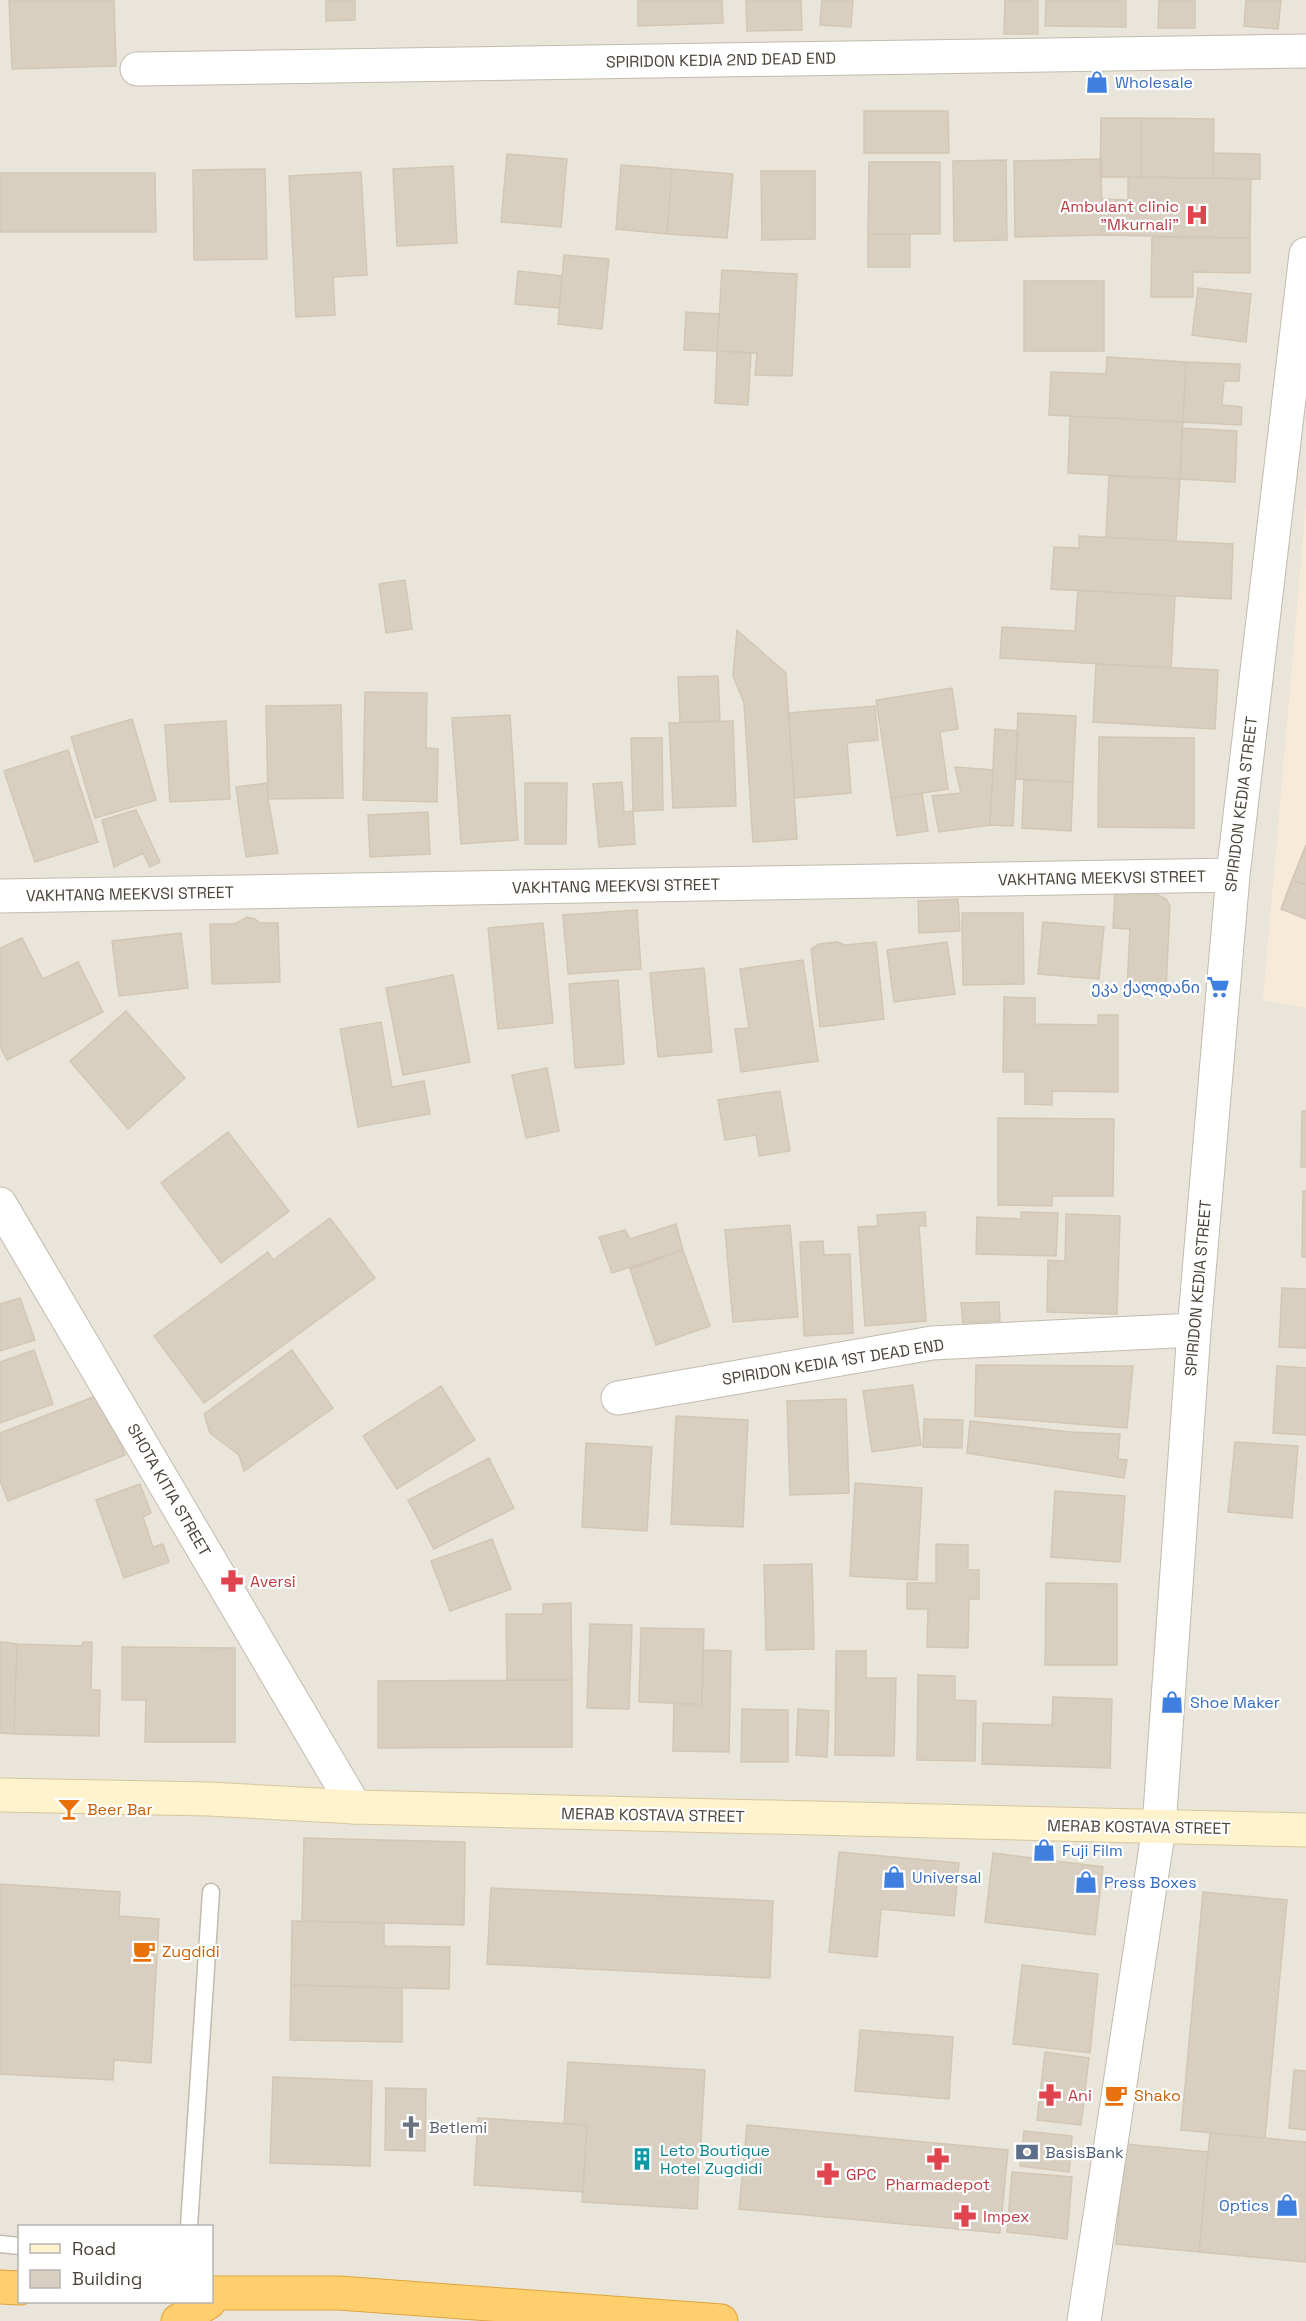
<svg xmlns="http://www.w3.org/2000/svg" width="1306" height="2321" viewBox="0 0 1306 2321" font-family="'Space Grotesk','Noto Sans Georgian',sans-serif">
  <rect width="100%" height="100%" fill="#f6f3ec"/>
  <path fill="#eae5da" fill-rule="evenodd" d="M0 0H1306V2321H0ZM20 2226H212V2302H20Z"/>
  <path fill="#f7ead8" d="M1306 503V1008L1263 1000Z"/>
  <path fill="#d8cfc1" stroke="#d3c7b4" stroke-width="1.5" d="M9 0H114L116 66 12 69Z
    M326 0H355V20L326 21Z
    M638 0H722L723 23 638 26Z
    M746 0H801L802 30 747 31Z
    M822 0H853L851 27 820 25Z
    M1005 0H1038V34H1004Z
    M1046 0H1126V27L1045 26Z
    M1159 0H1195V28H1158Z
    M1246 0H1281L1278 29 1244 26Z
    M864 111H948L949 153H864Z
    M1101 118H1141V177H1100Z
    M1141 118 1214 119 1213 178 1141 177Z
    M1214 153 1260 154V179L1213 178Z
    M507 154 567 159 561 227 501 222Z
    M1101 159 1102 235 1015 237 1014 161Z
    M1006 160 1007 240 954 241 953 161Z
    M869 162H940V234H868Z
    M621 165 672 169 667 234 616 229Z
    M453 166 457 243 397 246 393 169Z
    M265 169 267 259 194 260 193 170Z
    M672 169 733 174 727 238 667 234Z
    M761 171H815V239L762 240Z
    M361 172 367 275 333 277 335 315 296 317 289 176Z
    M0 173H155L156 232H0Z
    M1128 177 1251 179 1250 238 1102 235V199L1128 200Z
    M868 234H910V267H868Z
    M1152 237 1250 238V273L1193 272V297H1151Z
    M564 255 609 259 602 329 558 324Z
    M722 270 797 274 792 376 755 375 757 353 717 351Z
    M518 271 562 276 559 308 515 304Z
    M1024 281H1104V351H1024Z
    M1198 288 1251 294 1246 342 1192 335Z
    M686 312 719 314 717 351 684 350Z
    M717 351 751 353 748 405 715 403Z
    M1107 357 1186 362 1183 422 1049 415 1051 372 1106 374Z
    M1186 362 1240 364 1239 381H1224L1222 405 1242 407 1241 425 1183 422Z
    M1070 416 1183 422 1180 479 1068 473Z
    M1182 428 1237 431 1235 482 1180 479Z
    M1109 476 1180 479 1176 541 1106 537Z
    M1079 536 1233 544 1231 599 1051 589 1054 547 1079 548Z
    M405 580 412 629 386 633 379 584Z
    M1078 590 1175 596 1171 668 1000 658 1002 627 1075 631Z
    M737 630 786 673 797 839 753 842 744 703 733 676Z
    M1096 664 1218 670 1215 729 1093 722Z
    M718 676 720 721 680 722 678 677Z
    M952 688 958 729 940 732 948 789 891 798 876 700Z
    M365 692 427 693 426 748 438 749 437 802 363 800Z
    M341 705 343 798 268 799 266 706Z
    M875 706 878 740 847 743 851 793 795 798 788 713Z
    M1018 713 1076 716 1073 782 1015 779Z
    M510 715 518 840 461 844 452 718Z
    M132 719 156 800 95 818 71 737Z
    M226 721 230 799 170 802 165 725Z
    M733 721 736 806 673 808 669 723Z
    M995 729 1018 731 1013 826 990 825Z
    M1099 737 1194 738V828L1098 827Z
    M631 738H662L663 810 633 811Z
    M68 750 98 842 35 862 4 771Z
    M955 767 993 770 990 825 939 832 932 796 961 793Z
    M1024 780 1073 782 1071 831 1022 828Z
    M622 782 624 812 633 811 635 844 599 847 593 784Z
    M267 783 268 799 278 853 246 857 236 787Z
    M525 783H567L566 844H525Z
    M922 793 928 831 897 836 891 798Z
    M136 810 160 862 150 867 143 853 114 867 102 820Z
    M428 812 430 854 370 857 368 815Z
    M1306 845V885L1292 880Z
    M1292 880 1306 885V919L1281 909Z
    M1115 892 1156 894 1166 899 1170 906 1166 990 1127 988 1130 929 1113 928Z
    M958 899 960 931 919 933 918 901Z
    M637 910 641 969 568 974 563 915Z
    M962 913H1023L1024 984 963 985Z
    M247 917 255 919 260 923H278L280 982 212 984 210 924H235Z
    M1043 922 1104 927 1099 979 1038 974Z
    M543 923 553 1023 498 1029 488 928Z
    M181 933 188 988 119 996 112 941Z
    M22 938 43 979 78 962 103 1012 7 1060 0 1046V948Z
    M837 942 845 945 876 942 884 1019 820 1027 811 949 819 944Z
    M947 942 955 994 894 1002 887 950Z
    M803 960 818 1061 741 1072 735 1029 749 1028 740 969Z
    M704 968 712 1052 658 1057 650 973Z
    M453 975 470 1062 403 1075 386 988Z
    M618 980 624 1064 575 1068 569 984Z
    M1004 997 1035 998V1024L1098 1025V1015H1118V1092L1052 1091V1105L1025 1104V1072H1003Z
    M126 1011 185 1078 128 1129 70 1061Z
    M381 1022 392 1087 424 1081 430 1114 358 1127 340 1029Z
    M547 1068 559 1131 526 1138 512 1075Z
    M780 1091 790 1151 759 1156 756 1135 725 1140 718 1100Z
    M1302 1111H1306V1167H1301Z
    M998 1118 1114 1119 1113 1196H1052V1206L998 1205Z
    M228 1132 289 1211 221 1263 161 1183Z
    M1303 1191H1306V1257H1302Z
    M925 1212 926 1226H919L926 1321 865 1326 858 1227 878 1226 877 1215Z
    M1021 1212 1058 1213 1056 1256 976 1254 977 1217 1021 1219Z
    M1066 1214 1120 1216 1117 1314 1047 1312 1048 1260 1065 1261Z
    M330 1218 375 1278 204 1403 154 1336 268 1252 273 1260Z
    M676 1224 683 1250 612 1273 599 1237 625 1230 630 1239Z
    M790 1225 798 1317 733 1322 725 1230Z
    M823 1241 824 1255 850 1254 853 1333 804 1336 800 1242Z
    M683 1250 710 1326 656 1345 630 1269Z
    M1282 1288 1306 1289V1348L1279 1347Z
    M20 1298 35 1340 0 1351V1304Z
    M999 1302 1000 1321 963 1323 961 1303Z
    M34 1350 53 1404 0 1423V1362Z
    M292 1350 333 1408 244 1471 239 1455 210 1433 204 1414Z
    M976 1365 1133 1366 1127 1428 975 1416Z
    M1277 1366 1306 1368V1435L1273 1433Z
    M913 1385 921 1445 872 1452 863 1391Z
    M441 1386 475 1440 397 1489 363 1436Z
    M101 1394 125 1455 8 1501 0 1481V1433Z
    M846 1399 849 1493 790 1495 787 1401Z
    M676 1416 748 1420 743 1527 671 1524Z
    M924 1419 963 1420 962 1448 923 1447Z
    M970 1421 1071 1432 1120 1434 1118 1459 1127 1460 1124 1478 967 1453Z
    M1235 1442 1298 1446 1292 1518 1228 1512Z
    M586 1443 652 1447 647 1531 582 1527Z
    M489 1458 514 1508 434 1549 408 1500Z
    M855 1483 922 1488 917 1580 850 1576Z
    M140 1484 151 1513 143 1517 153 1547 163 1544 169 1562 124 1578 96 1500Z
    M1055 1491 1125 1496 1120 1562 1051 1557Z
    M492 1539 511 1589 450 1611 431 1561Z
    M936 1544 968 1545V1570H979V1599H969L968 1648 927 1647 928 1609H907V1583H936Z
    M812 1564 814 1649 766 1650 764 1565Z
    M1046 1583 1117 1584V1665H1045Z
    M571 1603 572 1680H507L506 1614H543V1604Z
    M590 1624 632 1625 629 1709 587 1708Z
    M641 1628 704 1629 702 1704 639 1702Z
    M0 1642 17 1644 14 1734 0 1733Z
    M83 1642H92L91 1690H100L99 1736 14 1734 17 1644 82 1646Z
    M122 1647 235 1648V1742H145L146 1700H122Z
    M703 1650 731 1651 729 1752 673 1751 674 1704H702Z
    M836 1651H866V1678H896L894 1756 835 1755Z
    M918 1675 955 1676V1700L976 1701 975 1761 917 1760Z
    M572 1680V1747L378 1748V1681Z
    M1053 1697 1112 1699 1110 1768 982 1764 983 1723 1052 1725Z
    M742 1709 788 1710V1762H741Z
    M798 1709 829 1711 827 1757 796 1755Z
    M304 1838 465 1842 464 1925 302 1921Z
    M839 1852 959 1863 954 1916 881 1909 877 1957 829 1952Z
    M993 1853 1103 1867 1095 1935 985 1922Z
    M0 1884 120 1892 119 1916 159 1919 151 2063 114 2060 113 2080 0 2074Z
    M491 1888 773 1901 770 1978 487 1964Z
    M1203 1892 1287 1900 1265 2138 1181 2130Z
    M292 1921 384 1923V1946L450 1947 449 1989 291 1985Z
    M1022 1965 1098 1974 1090 2053 1013 2044Z
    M291 1985 402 1988V2042L290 2040Z
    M860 2030 953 2037 949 2099 855 2091Z
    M1045 2052 1089 2058 1081 2125 1037 2120Z
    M568 2062 705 2070 697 2209 582 2202 587 2125 564 2124Z
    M1294 2070 1306 2071V2130L1289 2128Z
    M273 2077 372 2081 370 2166 270 2163Z
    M386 2088 426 2089 425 2151 385 2150Z
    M478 2118 587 2125 583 2192 474 2185Z
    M747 2125 1008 2150 1000 2233 739 2209Z
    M1024 2131 1072 2136 1069 2172 1020 2166Z
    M1210 2133 1306 2142V2262L1199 2252Z
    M1125 2144 1208 2152 1199 2252 1116 2244Z
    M1012 2172 1072 2177 1067 2239 1007 2232Z"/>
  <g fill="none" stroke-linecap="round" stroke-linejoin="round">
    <g stroke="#c2bbae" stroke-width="19">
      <path id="lane" d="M189 2226 211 1892
        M0 2244 20 2246"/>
    </g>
    <g stroke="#c2bbae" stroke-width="35">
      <path id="street" d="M137 69 1306 51
        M0 896 1233 875
        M0 1204 355 1807
        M618 1398 932 1343 1194 1330
        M1084 2321 1159 1827 1194 1330 1233 875 1306 254"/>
    </g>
    <g stroke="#d6c79b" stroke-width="35">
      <path id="secondary" d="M0 1795 209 1799 355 1807 1306 1830"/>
    </g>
    <g stroke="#e0a43c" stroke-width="35">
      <path id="highway" d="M0 2287 20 2288
        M212 2293H339L721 2321
        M178 2321 209 2302"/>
    </g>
    <use href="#lane" stroke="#fff" stroke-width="16"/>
    <use href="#street" stroke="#fff" stroke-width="33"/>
    <use href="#secondary" stroke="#fff3cd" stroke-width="33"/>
    <use href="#highway" stroke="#ffcf6e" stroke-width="33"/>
  </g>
  <defs>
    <g id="shop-bare" transform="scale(1.8)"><path d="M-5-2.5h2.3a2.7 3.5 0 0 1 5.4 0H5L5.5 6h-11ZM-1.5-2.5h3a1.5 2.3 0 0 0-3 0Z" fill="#3f7fe0" stroke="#fff" stroke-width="2.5" paint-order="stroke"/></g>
    <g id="hospital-bare" transform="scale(1.8)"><path d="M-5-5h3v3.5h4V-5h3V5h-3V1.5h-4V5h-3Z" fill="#e0444e" stroke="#fff" stroke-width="2.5" paint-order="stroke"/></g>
    <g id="supermarket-bare" transform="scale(1.8)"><path d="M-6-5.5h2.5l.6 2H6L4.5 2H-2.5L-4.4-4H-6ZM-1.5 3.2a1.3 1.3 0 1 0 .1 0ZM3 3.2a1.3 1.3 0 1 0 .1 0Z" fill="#3f7fe0" stroke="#fff" stroke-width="2.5" paint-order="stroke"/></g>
    <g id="pharmacy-bare" transform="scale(1.8)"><path d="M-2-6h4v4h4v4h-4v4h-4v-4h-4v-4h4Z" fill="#e0444e" stroke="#fff" stroke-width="2.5" paint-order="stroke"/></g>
    <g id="bar-bare" transform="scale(1.8)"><path d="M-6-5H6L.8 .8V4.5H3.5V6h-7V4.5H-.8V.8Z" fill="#e8710a" stroke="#fff" stroke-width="2.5" paint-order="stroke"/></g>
    <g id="cafe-bare" transform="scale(1.8)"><path d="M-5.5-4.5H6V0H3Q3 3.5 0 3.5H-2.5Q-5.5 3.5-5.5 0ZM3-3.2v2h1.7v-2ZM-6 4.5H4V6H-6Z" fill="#e8710a" stroke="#fff" stroke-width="2.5" paint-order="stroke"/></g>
    <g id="church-bare" transform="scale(1.8)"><path d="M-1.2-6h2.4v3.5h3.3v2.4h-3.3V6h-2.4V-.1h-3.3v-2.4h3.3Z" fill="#6b7280" stroke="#fff" stroke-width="2.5" paint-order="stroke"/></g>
    <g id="bank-bare" transform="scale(1.8)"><path d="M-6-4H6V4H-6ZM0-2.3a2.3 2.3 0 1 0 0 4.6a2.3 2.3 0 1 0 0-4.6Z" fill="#5c6f8a" stroke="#fff" stroke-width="2.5" paint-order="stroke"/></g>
    <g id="building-bare" transform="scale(1.8)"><path d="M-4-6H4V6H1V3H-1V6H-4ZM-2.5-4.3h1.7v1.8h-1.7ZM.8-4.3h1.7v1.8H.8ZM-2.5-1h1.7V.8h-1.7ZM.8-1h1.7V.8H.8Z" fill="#0f9aa8" stroke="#fff" stroke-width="2.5" paint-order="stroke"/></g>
  </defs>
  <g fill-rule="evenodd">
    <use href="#shop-bare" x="1097" y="82"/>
    <use href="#hospital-bare" x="1197" y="215"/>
    <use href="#supermarket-bare" x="1218" y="987"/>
    <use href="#pharmacy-bare" x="232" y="1581"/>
    <use href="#shop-bare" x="1172" y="1702"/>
    <use href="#bar-bare" x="69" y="1809"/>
    <use href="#shop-bare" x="1044" y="1850"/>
    <use href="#shop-bare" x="894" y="1877"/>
    <use href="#shop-bare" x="1086" y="1882"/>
    <use href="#cafe-bare" x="144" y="1951"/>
    <use href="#pharmacy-bare" x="1050" y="2095"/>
    <use href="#cafe-bare" x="1116" y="2095"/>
    <use href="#church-bare" x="411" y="2127"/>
    <use href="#bank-bare" x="1027" y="2152"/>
    <use href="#building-bare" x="642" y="2159"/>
    <use href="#pharmacy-bare" x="938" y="2159"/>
    <use href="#pharmacy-bare" x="828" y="2174"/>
    <use href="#shop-bare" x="1287" y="2205"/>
    <use href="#pharmacy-bare" x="965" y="2216"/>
  </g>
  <g text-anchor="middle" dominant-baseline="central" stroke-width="4.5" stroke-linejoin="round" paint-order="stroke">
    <g font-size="16" fill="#4b4439" stroke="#fff">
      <text transform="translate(721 60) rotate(-1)">SPIRIDON KEDIA 2ND DEAD END</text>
      <text transform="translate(1241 804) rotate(-83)">SPIRIDON KEDIA STREET</text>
      <text transform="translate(1102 878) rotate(-1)">VAKHTANG MEEKVSI STREET</text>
      <text transform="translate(616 886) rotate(-1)">VAKHTANG MEEKVSI STREET</text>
      <text transform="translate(130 894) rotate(-1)">VAKHTANG MEEKVSI STREET</text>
      <text transform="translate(1198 1288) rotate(-85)">SPIRIDON KEDIA STREET</text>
      <text transform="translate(833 1362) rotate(-9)">SPIRIDON KEDIA 1ST DEAD END</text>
      <text transform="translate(169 1490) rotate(60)">SHOTA KITIA STREET</text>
      <text transform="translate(653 1815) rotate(1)">MERAB KOSTAVA STREET</text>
      <text transform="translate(1139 1827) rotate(1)">MERAB KOSTAVA STREET</text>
    </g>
    <g font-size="16" fill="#366cbe" stroke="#fff" text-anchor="start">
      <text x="1115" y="82">Wholesale</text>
      <text x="1200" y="987" text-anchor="end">ეკა ქალდანი</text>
      <text x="1190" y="1702">Shoe Maker</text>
      <text x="1062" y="1850">Fuji Film</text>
      <text x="912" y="1877">Universal</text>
      <text x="1104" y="1882">Press Boxes</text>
      <text x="1269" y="2205" text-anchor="end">Optics</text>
    </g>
    <g font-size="16" fill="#be3a42" stroke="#fff" text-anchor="start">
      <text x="1179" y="206" text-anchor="end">Ambulant clinic<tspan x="1179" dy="18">"Mkurnali"</tspan></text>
      <text x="250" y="1581">Aversi</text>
      <text x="1068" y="2095">Ani</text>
      <text x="846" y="2174">GPC</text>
      <text x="938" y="2184" text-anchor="middle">Pharmadepot</text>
      <text x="983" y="2216">Impex</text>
    </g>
    <g font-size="16" fill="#c56008" stroke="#fff" text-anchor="start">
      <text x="87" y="1809">Beer Bar</text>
      <text x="162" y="1951">Zugdidi</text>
      <text x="1134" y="2095">Shako</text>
    </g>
    <g font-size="16" fill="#5b616d" stroke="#fff" text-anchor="start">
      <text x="429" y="2127">Betlemi</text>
    </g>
    <g font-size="16" fill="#0d838f" stroke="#fff" text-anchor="start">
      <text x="660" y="2150">Leto Boutique<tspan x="660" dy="18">Hotel Zugdidi</tspan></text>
    </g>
    <g font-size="16" fill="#4e5e75" stroke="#fff" text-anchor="start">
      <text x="1045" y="2152">BasisBank</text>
    </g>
  </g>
  <rect x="18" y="2225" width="195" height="78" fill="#ffffff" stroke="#b7b4b0" stroke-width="1.5"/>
  <rect x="30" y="2244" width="30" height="9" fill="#fff3cd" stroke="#b7b4b0" stroke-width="1.5"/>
  <text x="72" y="2255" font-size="18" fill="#4b4439">Road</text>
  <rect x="30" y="2270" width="30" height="18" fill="#d8cfc1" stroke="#b7b4b0" stroke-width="1.5"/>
  <text x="72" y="2285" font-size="18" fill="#4b4439">Building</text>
</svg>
